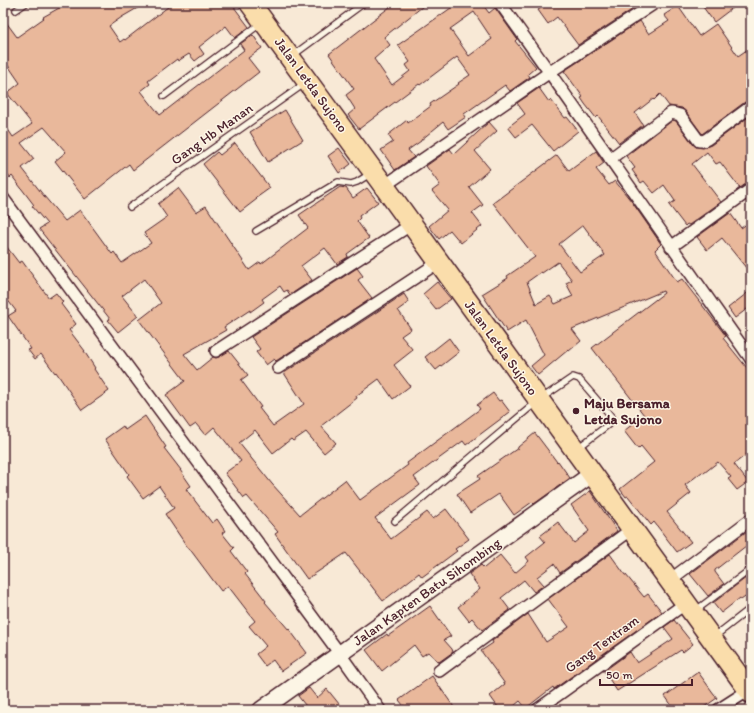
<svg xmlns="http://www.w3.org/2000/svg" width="754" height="713" viewBox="0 0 754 713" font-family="Itim,sans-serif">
  <rect width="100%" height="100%" fill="#f8e9d6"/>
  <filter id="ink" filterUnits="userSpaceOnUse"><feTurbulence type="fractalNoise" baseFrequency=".025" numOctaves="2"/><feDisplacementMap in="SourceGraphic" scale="8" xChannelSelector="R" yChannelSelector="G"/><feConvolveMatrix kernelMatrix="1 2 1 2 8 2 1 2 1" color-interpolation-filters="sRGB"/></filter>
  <g filter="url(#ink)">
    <path fill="#e9b89b" stroke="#4a1f2b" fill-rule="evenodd" d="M68 3H146L122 17 109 26 120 42 124 39 125 40 173 3H231L249 27 235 38 226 26 199 47 204 54 195 61 189 54 178 61 177 59 148 81 150 84 141 91 160 115 244 50 240 44 253 35 262 48 248 58 259 72 133 170 129 164 85 199 55 161 66 152 44 127 21 143 34 159 22 168 44 196 65 221 80 210 112 254 114 252 122 263 151 243 144 233 167 217 158 204 178 188 196 212 206 206 249 270 260 262 261 264 308 228 299 215 340 187 346 188 353 198 367 188 378 202 359 216 360 218 357 221 369 238 347 254 348 257 337 264 325 248 301 266 312 280 290 295 287 290 284 292 280 286 262 299 264 302 250 312V310L224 327 226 330 184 354 197 370 213 357 216 358 219 357 229 351 248 375 241 380 261 407 259 408 273 426 304 404 284 373 404 294 409 302 398 310 411 329 401 336 413 350 394 365 410 386 393 399 379 379 356 396 357 398 321 426 336 443 324 453 306 432 293 441 291 439 273 453 255 430 239 443 272 484 300 515 345 480 360 500 408 465 407 463 480 409 477 405 493 393 499 401 501 400 510 412 466 445 463 441 414 477 420 485 375 518 391 539 427 512 433 519 446 509 469 539 455 549 457 551 422 577 419 573 383 601 346 553 307 579 287 551 275 534 278 532 247 496 244 498 225 473 241 461 214 427 205 435 196 424 190 428 166 395 185 381 139 320 161 303 144 279 122 296 138 316 118 332 108 320 110 319 39 229 47 224 32 206 34 205 12 176 10 178 3 169V122L13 137 32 124 7 93 20 83 7 64 3 66V18L17 37 44 18 43 17Z
      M395 3H427L384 37 390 45 374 59 392 85 410 71 406 65 410 62 398 45 458 3H486L483 5 489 13 495 8 517 39 515 41 536 67 528 74 530 77 510 91 505 85 464 114 466 117 448 129 443 122 421 140V141L408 150 414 157 395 170 381 150 393 142 388 135 407 120 408 123 431 106 430 104 459 84 458 83 470 75 457 57 420 85 419 84 359 129 348 115 355 109 346 95 354 89 329 54ZM474 12 492 39 469 56 450 29Z
      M548 3H629L633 9 578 45 557 17 548 24 538 10Z
      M709 3H739L714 22 703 7Z
      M678 6 699 36 716 24 738 56 751 47V101H748L745 102 702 134 685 111 682 108 669 106 660 94 654 100 653 99 635 113 643 125 619 143 598 116 596 118 585 104 581 98 583 97 564 71 640 21 649 34 669 21 664 15Z
      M539 88 549 102 551 100 565 118 567 117 578 131 553 151 532 125 516 137 508 127 525 114 517 103Z
      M285 110 303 140 268 162 250 132Z
      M751 115V182L747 183 736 191 740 188 720 162 716 164 707 152 692 164 721 202 689 225 687 224 685 226 669 205 675 201 664 185 654 193 644 181 641 183 632 170 635 168 626 156 673 120 676 121 694 145 696 147 703 148 711 145Z
      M489 122 497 131 475 151 490 169 469 187 483 205 472 213 482 226 461 243 450 230 439 239 429 226 448 210 432 191 440 185 426 166 450 149 454 154Z
      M235 143 270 188 256 198 257 199 240 212 203 164 217 152 220 155Z
      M339 148 351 164 339 173 328 156Z
      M596 151 604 163 596 169 609 185 615 181 632 202 661 244 655 250 677 282 682 279 726 336 723 338 751 373V451L734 464 748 482 737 490 728 479 731 477 718 462 704 473 702 472 685 485 691 493 667 512 691 542 677 552 654 522 651 525 628 496 626 497 620 489 654 462 641 446 638 449 624 431 644 415 592 348 664 293 663 291 572 329 581 341 569 351 568 350 538 375 531 366 544 355 526 320 507 332 482 294 508 278 507 276 535 257 493 203 557 155 569 171ZM583 225 605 255 580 272 559 244ZM558 262 572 280 566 283 573 296 555 304 550 296 536 304 527 282 541 272 542 273Z
      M730 213 741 228 751 221V274L722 238 707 250 697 237Z
      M3 242 19 263 22 261 49 298 56 293 63 302 61 304 76 324 69 330 85 351H84L95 368 94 369 109 391 82 410 56 372 55 373 41 354 35 359 28 350 31 349 8 316 16 311 3 294Z
      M357 268 363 276 358 280 372 298 276 361 274 359 266 365 256 352 260 349 251 337Z
      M437 282 451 299 436 310 423 294Z
      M751 290V306L735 318 728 308Z
      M449 338 459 352 436 370 425 357Z
      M145 416 166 447 164 448 181 470H180L191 486 186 489 212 523 217 519 225 531 222 533 234 548 231 551 247 572 245 574 266 601 265 602 289 630V629L307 653 281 671 273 660 265 666 256 654 266 646 249 626 255 621 228 586 221 591 189 548H188L165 514 174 508 159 486 143 498 127 476 129 474 105 439 123 426 125 430Z
      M535 433 557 462 558 461 570 478 534 504 532 502 514 515 499 494 470 513 457 494 480 479 478 476 518 448V447Z
      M590 491 617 531 560 573 554 564 537 577 544 585 534 592 524 580 501 598 510 610 482 630 472 618 469 621 458 607 480 589 469 574 481 565 484 568 500 555 515 573 529 561 526 557 545 542 540 536 558 522 574 543 589 531 571 505Z
      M751 528V542L715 570V572L724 584 708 596 690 574Z
      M610 554 625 575H626L644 597 648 594 662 612 554 689 553 687 526 708 520 701 509 710H500L490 696 505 684 481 651 493 643 492 641 528 614 546 642 569 627 548 599Z
      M751 574V593L741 600 740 598 721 613 713 603Z
      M430 606 451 636 444 640 452 649 453 652 439 662 428 652 422 656 414 645 382 671 366 650 387 634 388 636Z
      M674 620 693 644 683 652 681 650 617 691 604 671 630 652 637 663 673 639 664 627Z
      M698 672 717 698 700 710H675L665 696Z
      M432 676 456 710H407L399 700Z
      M309 688 317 698 327 689 344 710H309L298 696Z"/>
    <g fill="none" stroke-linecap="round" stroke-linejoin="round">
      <g stroke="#4a1f2b" stroke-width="8">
        <path id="lane" d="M16 10 26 3
          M292 56 364 3
          M164 96 260 24
          M130 207 304 84
          M256 231 338 182 351 184 357 182 370 174
          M395 521 539 400 573 377 579 379 611 416 612 418 609 424 578 448
          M695 611 751 569
          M715 636 751 608"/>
      </g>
      <g stroke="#4a1f2b" stroke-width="14">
        <path id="street" d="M500 3C585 121 667 241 751 359
          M610 159 671 113 676 114 680 115 699 141H703L707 139 749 108
          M384 186 550 72 655 3
          M3 198 340 654 380 710
          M671 247 751 189
          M216 351 412 224
          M278 368 439 262
          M670 580 751 519
          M439 671 632 529
          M537 710 686 603
          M718 710 749 690"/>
      </g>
      <g stroke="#4a1f2b" stroke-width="19">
        <path id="secondary" d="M261 710 592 474"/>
      </g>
      <g stroke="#4a1f2b" stroke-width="23">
        <path id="highway" d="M250 3 384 186 751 693"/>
      </g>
      <use href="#lane" stroke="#fcf5e5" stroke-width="5.5"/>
      <use href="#street" stroke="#fcf5e5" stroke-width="11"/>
      <use href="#secondary" stroke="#fcf5e5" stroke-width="16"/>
      <use href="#highway" stroke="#faddab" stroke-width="20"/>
    </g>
  </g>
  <circle fill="#4a1f2b" stroke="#fcf5e5" stroke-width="1.5" cx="576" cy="411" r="4"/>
  <g text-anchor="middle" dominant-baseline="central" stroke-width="3" stroke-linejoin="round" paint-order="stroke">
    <g font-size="14" fill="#4a1f2b" stroke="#fcf5e5">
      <text transform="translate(311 85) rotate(54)">Jalan Letda Sujono</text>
      <text transform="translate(212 134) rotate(-35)">Gang Hb Manan</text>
      <text transform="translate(501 348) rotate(54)">Jalan Letda Sujono</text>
      <text transform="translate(427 592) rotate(-35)">Jalan Kapten Batu Sihombing</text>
      <text transform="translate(602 644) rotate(-36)">Gang Tentram</text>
    </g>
    <g font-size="14" font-weight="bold" fill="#4a1f2b" stroke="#fcf5e5" text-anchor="start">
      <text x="584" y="403">Maju Bersama<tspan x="584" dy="16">Letda Sujono</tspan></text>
    </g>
  </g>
  <rect width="754" height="713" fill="none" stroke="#fcf5e5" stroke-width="16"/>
  <rect x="8" y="8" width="738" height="697" fill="none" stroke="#4a1f2b" stroke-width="1.5" filter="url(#ink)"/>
  <path d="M600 679v6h92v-6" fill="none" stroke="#4a1f2b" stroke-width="2"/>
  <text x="606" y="679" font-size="12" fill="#4a1f2b" stroke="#fcf5e5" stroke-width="3" paint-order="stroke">50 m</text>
</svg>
